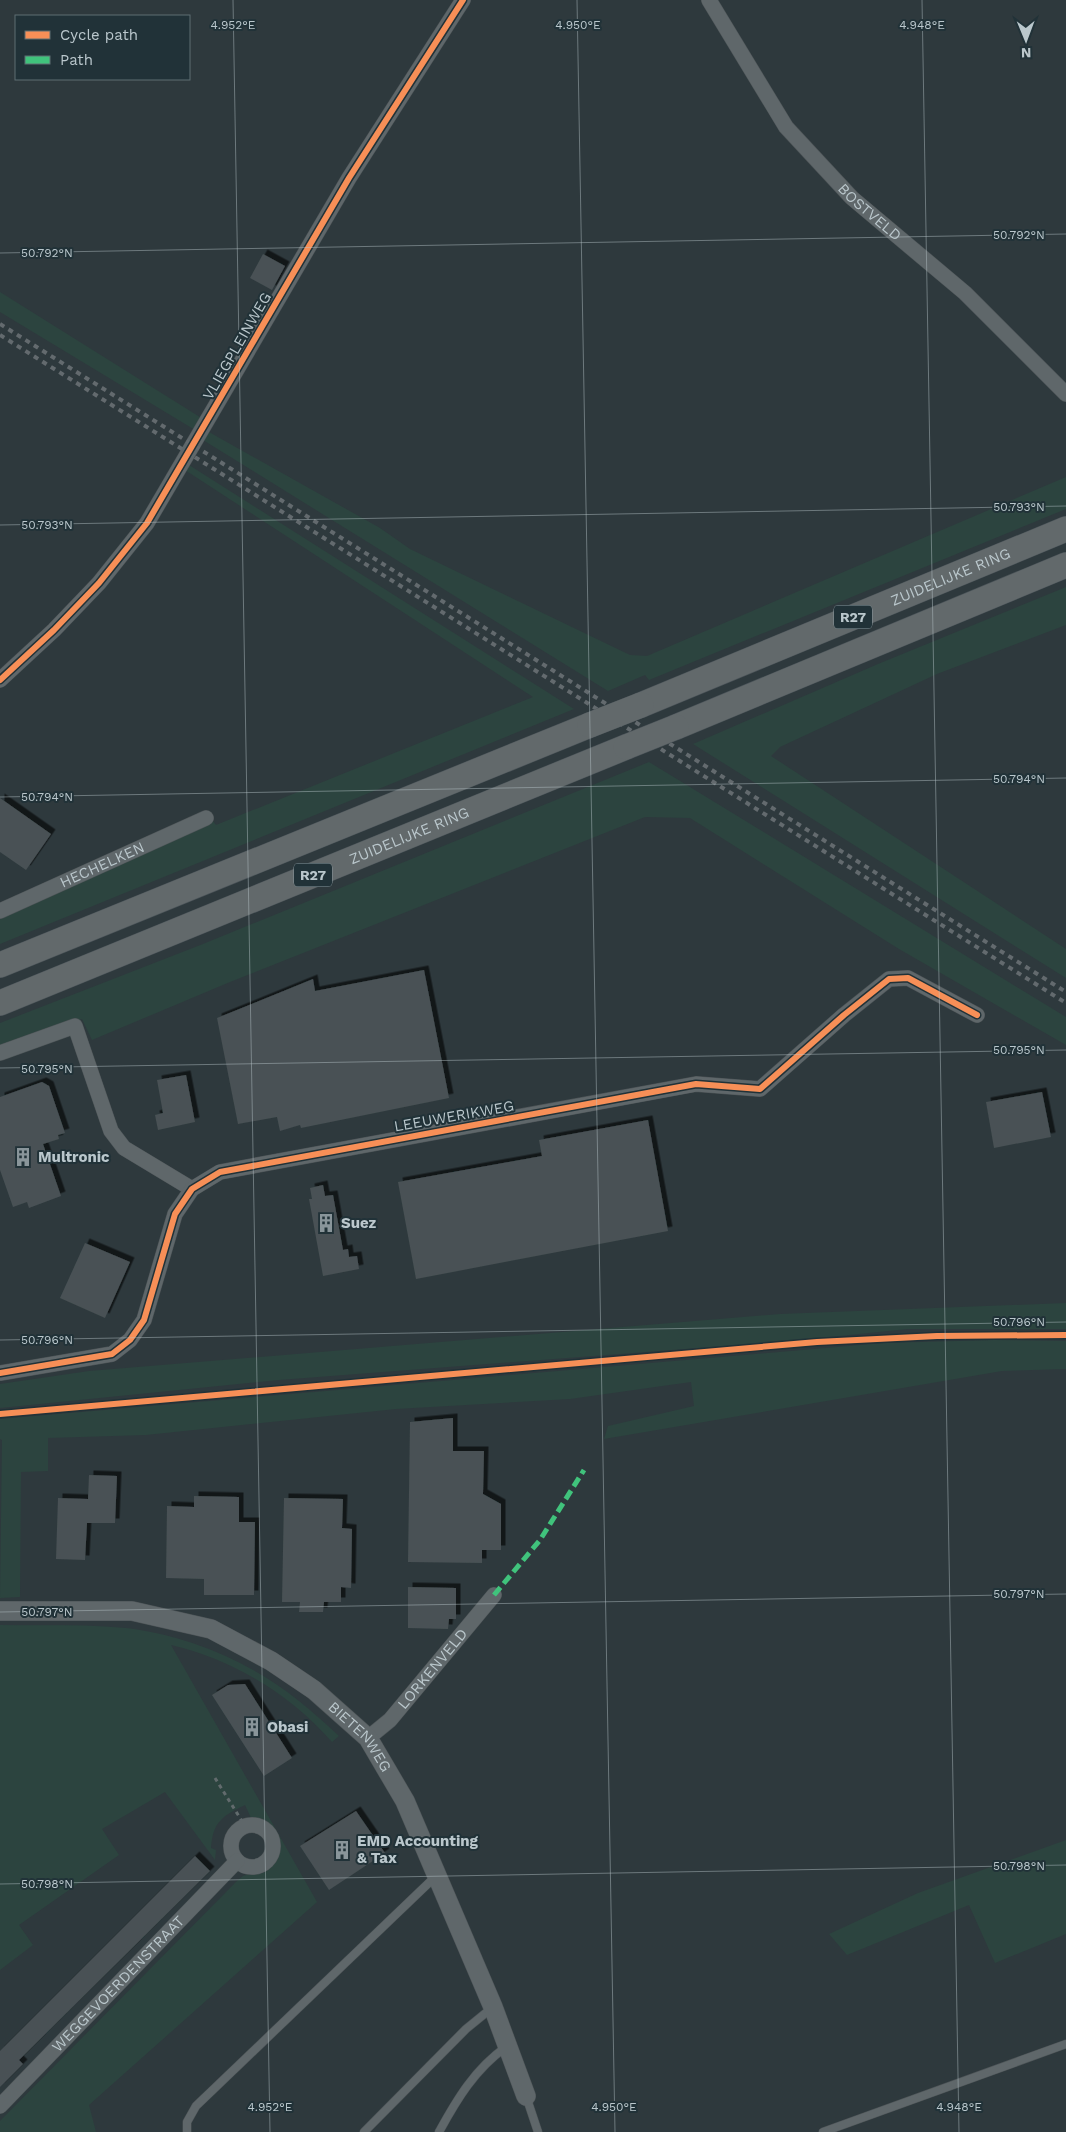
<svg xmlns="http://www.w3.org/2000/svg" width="1066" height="2132" viewBox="0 0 1066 2132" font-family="'Work Sans',sans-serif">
  <defs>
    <filter id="shadow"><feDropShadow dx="4.5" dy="-4.5" stdDeviation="0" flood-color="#0009"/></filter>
  </defs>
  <rect width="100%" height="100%" fill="#2e393d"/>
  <path fill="#2c443f" d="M0 292 203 419 195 430 0 312Z
    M209 432 380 528 410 549 630 655 647 656 1066 477V509L649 680 645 675 608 691 203 440Z
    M189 465 574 709 0 944V916L213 821 216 825 533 697 185 470Z
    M1066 587V625L937 674 780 747 771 756 1066 949V978L693 744 878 664Z
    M649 762 1066 1017V1045L899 949 690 818 645 817 230 982 92 1040 82 1019 0 1047V1023L203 944Z
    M1066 1303V1329H908L790 1341 279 1380 0 1408V1384L89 1371 780 1314Z
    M994 1340 1066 1341V1369L1002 1371 604 1439 608 1426 694 1406 691 1382 570 1399 396 1409 146 1435 48 1438V1471L21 1472 20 1597 0 1598 2 1440 0 1439V1419L883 1343Z
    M0 1625C42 1626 84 1624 126 1628 187 1635 251 1662 299 1701 313 1712 326 1724 339 1736L332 1742C290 1694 232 1659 171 1645L317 1902 89 2105 96 2132H0V2121L234 1884C237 1881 240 1878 243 1876 251 1872 262 1876 269 1869 290 1852 276 1819 251 1818L245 1805C222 1816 213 1822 211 1848L216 1850 215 1860 165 1792 102 1829 119 1855 19 1925 33 1945 0 1970Z
    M1066 1840V1934L995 1963 969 1905 847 1955 829 1934 918 1893Z"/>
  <path fill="#485154" filter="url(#shadow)" d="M263 254 285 266 272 290 250 278Z
    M0 798 51 834 26 870 0 852Z
    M424 970 449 1098 301 1128 300 1125 280 1131 277 1117 238 1124 217 1018 313 979 315 991Z
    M186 1075 195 1122 158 1130 155 1115 163 1113 157 1080Z
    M42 1082 49 1086 65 1133 58 1135 59 1139 43 1144 61 1196 29 1208 27 1202 13 1207 0 1170V1097Z
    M1042 1092 1051 1137 994 1148 986 1102Z
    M648 1120 668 1231 416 1279 398 1182 542 1156 539 1140Z
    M323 1185 325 1196 333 1195 343 1250 348 1249 349 1257 357 1256 359 1269 323 1276 309 1199H312L310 1188Z
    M85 1243 130 1262 105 1318 60 1298Z
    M453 1418V1451H484L483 1494 501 1504V1550H482V1563L408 1562 410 1422Z
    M89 1475 117 1476 115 1523H87L85 1560 56 1559 58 1498 88 1499Z
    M194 1496 239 1497V1522H255L254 1595H204V1579L166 1578 167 1506 194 1507Z
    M284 1498 343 1499 342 1528 352 1529 351 1588 341 1587V1602H324L323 1612H299L300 1602H282Z
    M408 1587 456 1588V1619H449L448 1629 408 1628Z
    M245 1684 292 1758 264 1776 212 1695 228 1685Z
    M356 1811 385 1853 329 1890 300 1846Z
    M195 1856 210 1871 19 2060 23 2064 0 2087V2051Z"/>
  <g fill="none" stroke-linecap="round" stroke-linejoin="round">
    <g stroke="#4d5457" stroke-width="9">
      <path id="service" d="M526 2096 538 2132
        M187 2132V2122L196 2106 436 1876
        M364 2132 466 2029 493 2007
        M439 2132C457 2099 475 2069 506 2047
        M823 2132 1066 2044"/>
    </g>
    <g stroke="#4d5457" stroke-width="16">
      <g id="minor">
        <path id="s1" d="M709 0 786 127 852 198 965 293 1066 394"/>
        <path d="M0 680 54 630 99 583 147 523 349 178 463 0"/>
        <path id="s2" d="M0 911 206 818"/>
        <path d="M0 1053 75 1026 111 1131 124 1148 192 1189"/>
        <path d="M0 1373 112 1354 130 1340 144 1320 175 1214 192 1189 220 1172 696 1084 760 1089 844 1015 889 979 908 978 977 1015"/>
        <path id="s3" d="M368 1738 390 1720 494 1595"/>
        <circle cx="252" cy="1846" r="21"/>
        <path id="s4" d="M0 2106 237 1861"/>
      </g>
    </g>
    <g stroke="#4d5457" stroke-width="20">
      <g id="tertiary">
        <path id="s5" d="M0 1611H132L211 1629 271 1661 314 1690 368 1738 405 1801 493 2007 526 2096"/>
      </g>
    </g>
    <g stroke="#4b5459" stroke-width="26">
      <g id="trunk">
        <path id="s6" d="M641 705 1066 529"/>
        <path d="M676 727 1066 565"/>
        <path d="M0 965 590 725"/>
        <path id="s7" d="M0 1003 626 747"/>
      </g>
    </g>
    <path stroke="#626b6d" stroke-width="3" stroke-dasharray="4 4" stroke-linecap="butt" d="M215 1778 245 1826"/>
    <use href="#service" stroke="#5f676a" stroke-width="8"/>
    <use href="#minor" stroke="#5f676a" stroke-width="15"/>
    <use href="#tertiary" stroke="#5f676a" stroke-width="19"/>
    <use href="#trunk" stroke="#62696b" stroke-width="25"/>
    <path stroke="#636a6e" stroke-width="4" stroke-dasharray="5 5" stroke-linecap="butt" d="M0 324 1066 992
      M0 335 1066 1003"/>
    <g stroke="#4b5459" stroke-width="26" stroke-linecap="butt">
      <path id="trunk-bridge" d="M590 725 641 705
        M626 747 676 727"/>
    </g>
    <use href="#trunk-bridge" stroke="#62696b" stroke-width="25"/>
    <path stroke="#40c37c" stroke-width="5" stroke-dasharray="10 5" stroke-linecap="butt" d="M494 1595 540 1540 584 1470"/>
    <g stroke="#213238" stroke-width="9">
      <path id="cycleway" d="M0 680 54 630 99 583 147 523 349 178 463 0
        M0 1373 112 1354 130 1340 144 1320 175 1214 192 1189 220 1172 696 1084 760 1089 844 1015 889 979 908 978 977 1015
        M0 1414 817 1342 937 1336 1066 1335"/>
    </g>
    <use href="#cycleway" stroke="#f78f57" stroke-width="6"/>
  </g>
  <path fill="none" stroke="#bac7cc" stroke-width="1" stroke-opacity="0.45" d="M233 0 270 2132M577 0 615 2132M922 0 959 2132M0 253 1066 234M0 525 1066 506M0 797 1066 778M0 1068 1066 1050M0 1340 1066 1322M0 1612 1066 1594M0 1884 1066 1865"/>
  <defs>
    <g id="building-bare" transform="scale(1.5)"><path d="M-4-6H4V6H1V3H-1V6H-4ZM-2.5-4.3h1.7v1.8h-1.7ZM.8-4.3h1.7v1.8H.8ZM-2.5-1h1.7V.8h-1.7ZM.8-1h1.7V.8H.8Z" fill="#89959a" stroke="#213238" stroke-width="2.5" paint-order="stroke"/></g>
  </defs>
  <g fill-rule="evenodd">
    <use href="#building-bare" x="23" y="1157"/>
    <use href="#building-bare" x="326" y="1223"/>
    <use href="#building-bare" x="252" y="1727"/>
    <use href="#building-bare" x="342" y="1850"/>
  </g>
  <g text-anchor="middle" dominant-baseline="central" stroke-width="4" stroke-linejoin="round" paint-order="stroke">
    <g fill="#213238" stroke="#8c9aa0" stroke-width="1">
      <rect x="834" y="605.5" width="38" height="23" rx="4"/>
      <rect x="294" y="863.5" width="38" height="23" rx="4"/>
    </g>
    <g font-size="14" font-weight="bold" fill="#bac7cc">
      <text x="853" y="617">R27</text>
      <text x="313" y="875">R27</text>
    </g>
    <g font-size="15" fill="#bac7cc" stroke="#213238">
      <text stroke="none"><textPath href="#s1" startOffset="268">BOSTVELD</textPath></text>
      <text transform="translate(237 346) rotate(-60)">VLIEGPLEINWEG</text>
      <text stroke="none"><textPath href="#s6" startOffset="335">ZUIDELIJKE RING</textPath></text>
      <text stroke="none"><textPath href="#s7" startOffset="442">ZUIDELIJKE RING</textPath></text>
      <text stroke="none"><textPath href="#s2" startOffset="112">HECHELKEN</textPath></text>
      <text transform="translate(454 1116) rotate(-10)">LEEUWERIKWEG</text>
      <text stroke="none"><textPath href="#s3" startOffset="95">LORKENVELD</textPath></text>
      <text stroke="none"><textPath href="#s5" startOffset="399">BIETENWEG</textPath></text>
      <text stroke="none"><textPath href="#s4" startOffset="170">WEGGEVOERDENSTRAAT</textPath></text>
    </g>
    <g font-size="15" font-weight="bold" fill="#bac7cc" stroke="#213238" text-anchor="start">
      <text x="38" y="1157">Multronic</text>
      <text x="341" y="1223">Suez</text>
      <text x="267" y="1727">Obasi</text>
      <text x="357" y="1841">EMD Accounting<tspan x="357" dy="17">&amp; Tax</tspan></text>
    </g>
  </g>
  <g font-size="12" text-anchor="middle" fill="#bac7cc" stroke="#213238" stroke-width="4" stroke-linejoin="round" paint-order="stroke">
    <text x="233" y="29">4.952°E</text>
    <text x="578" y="29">4.950°E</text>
    <text x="922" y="29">4.948°E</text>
    <text x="1019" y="239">50.792°N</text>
    <text x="47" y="257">50.792°N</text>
    <text x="1019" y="511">50.793°N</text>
    <text x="47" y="529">50.793°N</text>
    <text x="1019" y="783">50.794°N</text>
    <text x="47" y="801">50.794°N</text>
    <text x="1019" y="1054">50.795°N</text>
    <text x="47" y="1073">50.795°N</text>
    <text x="1019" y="1326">50.796°N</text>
    <text x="47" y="1344">50.796°N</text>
    <text x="1019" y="1598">50.797°N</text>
    <text x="47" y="1616">50.797°N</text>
    <text x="1019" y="1870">50.798°N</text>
    <text x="47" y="1888">50.798°N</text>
    <text x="270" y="2111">4.952°E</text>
    <text x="614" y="2111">4.950°E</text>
    <text x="959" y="2111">4.948°E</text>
  </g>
  <rect x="15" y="15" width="175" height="65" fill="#213238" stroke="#5e6e73"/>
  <rect x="25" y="31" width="25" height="8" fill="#f78f57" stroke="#5e6e73"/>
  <text x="60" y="40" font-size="15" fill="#bac7cc">Cycle path</text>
  <rect x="25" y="56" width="25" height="8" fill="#40c37c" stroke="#5e6e73"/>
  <text x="60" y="65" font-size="15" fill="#bac7cc">Path</text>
  <g transform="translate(1026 40) rotate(179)" stroke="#213238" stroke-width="4" paint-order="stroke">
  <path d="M0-4L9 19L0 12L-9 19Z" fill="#bac7cc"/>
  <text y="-8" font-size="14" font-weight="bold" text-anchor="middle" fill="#bac7cc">N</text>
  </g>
</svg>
